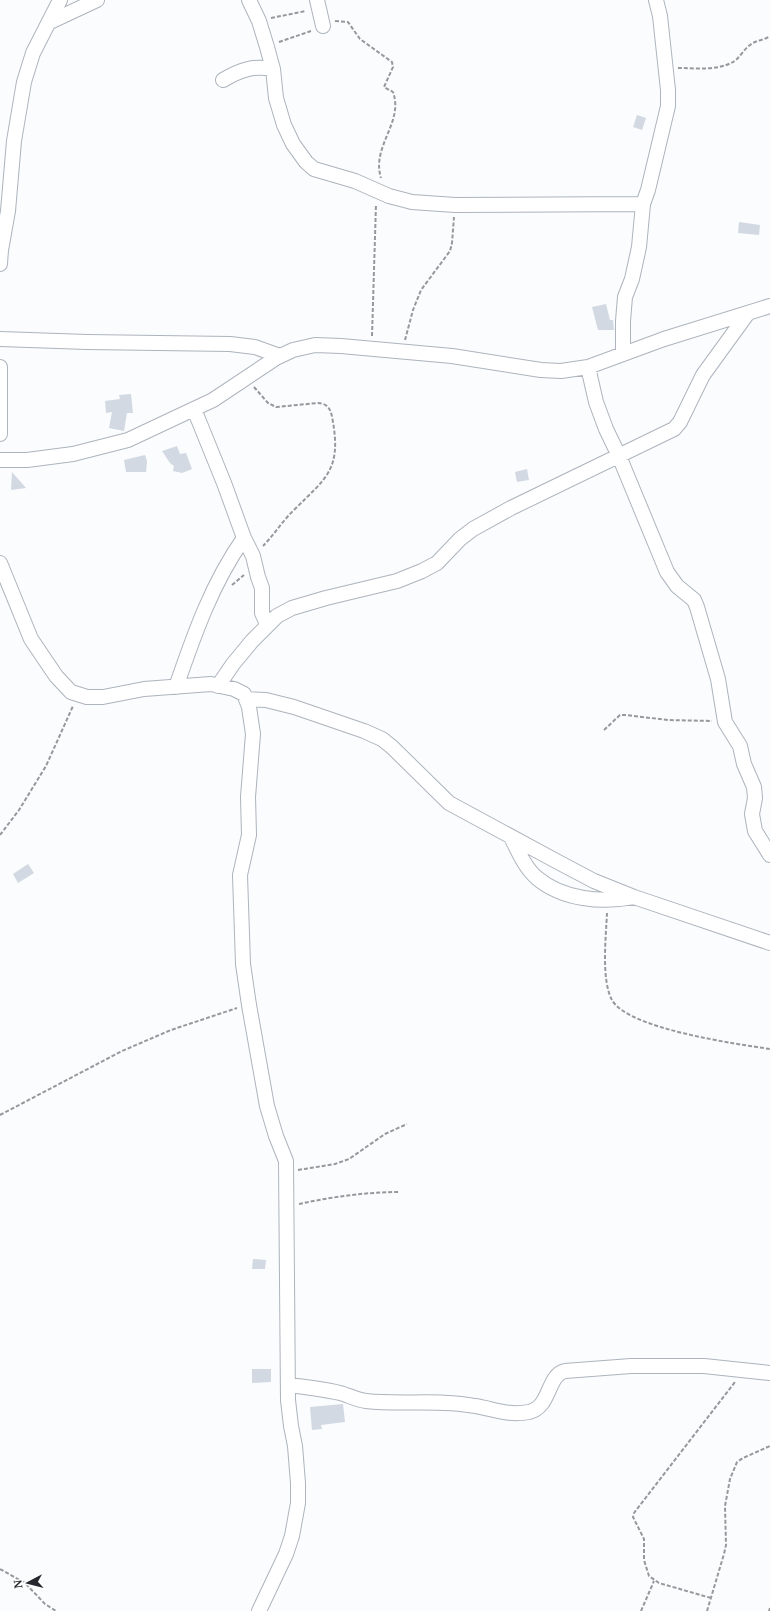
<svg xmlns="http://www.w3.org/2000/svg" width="770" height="1611" viewBox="0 0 770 1611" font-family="'Noto Serif',serif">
  <rect width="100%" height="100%" fill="#fafcfd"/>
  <path fill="#d2d9e2" d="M637 115 646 118 642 130 633 127Z
    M739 222 760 225 759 235 738 233Z
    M606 304 610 320H613L614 330H598L592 307Z
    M131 394 133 413H127L124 431 109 428 112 412 106 413 105 401 120 399 119 395Z
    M177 446 180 454 186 453 192 469 182 473 173 471 174 466 170 463 162 451Z
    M145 455 147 461 146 472H126L124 460Z
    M527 469 529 480 517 482 515 472Z
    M12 472 26 488 11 490Z
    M28 864 34 873 18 883 13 874Z
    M253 1259 266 1260 265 1269H252Z
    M252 1369H271V1382L252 1383Z
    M343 1404 345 1422 321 1425 322 1429 312 1430 310 1407Z"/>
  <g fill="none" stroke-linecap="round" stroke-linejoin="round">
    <g stroke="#adb4bd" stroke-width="16">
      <path id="minor" d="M249 0 259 21 267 47 273 69 276 98 284 125 293 144 306 162 314 169 355 181 389 196 412 202 455 205 643 204
        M317 0 323 26
        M50 22 97 0
        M223 80C240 70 254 65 273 69
        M0 264 1 250 8 211 14 141 24 82 33 53 60 0
        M0 339 87 342 230 344 255 347 280 356
        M623 353V321L625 297 632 279 639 247 643 204 648 190 668 106V90L660 16 656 0
        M0 367V434
        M588 367 596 402 606 429 619 456 667 572 677 586 694 600 697 607 718 679 725 722 740 746 744 764 754 787 755 798 752 814 755 831 770 855
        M194 409 224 483 244 538 253 556 258 577 262 588V613L267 624
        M0 460H27L73 454 128 440 213 400 276 358 293 350 315 345 341 346 452 356 541 370 561 371 588 367 664 339 770 306
        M0 563 31 639 56 676 71 692 87 697H103L144 689 211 684 234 689 244 694 249 707 253 734 248 797 249 835 240 875 243 964 249 1005 267 1106 276 1136 286 1161 288 1400 291 1426 295 1446 298 1483V1503L292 1536 286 1554 259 1611
        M218 686 233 664 252 641 277 616 292 608 326 598 397 581 422 571 437 563 460 539 473 529 511 508 674 429 680 422 703 375 748 313
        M176 687C194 635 212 583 244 538
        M246 699 266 700 294 707 364 731 382 739 392 747 449 803 558 862 594 881 634 897 770 943
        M511 837C518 851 525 868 537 878 563 900 602 903 634 897
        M289 1385C306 1387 323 1389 340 1393 348 1395 357 1400 366 1401 402 1405 439 1399 475 1406 495 1409 507 1416 529 1412 551 1407 547 1375 565 1371L631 1366H704L770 1373"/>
    </g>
    <path stroke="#96989b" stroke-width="2" stroke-dasharray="4 2" stroke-linecap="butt" d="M271 18 306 11
      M335 21 348 22 360 39 392 62 393 67 384 87 393 92C404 123 371 146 381 178
      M279 42 311 31
      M678 68C696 68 717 71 733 62 739 59 745 47 753 43 758 40 765 40 770 36
      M372 336 376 204
      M405 340 413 310 421 290 450 251 452 243 454 217
      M254 387 268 403 276 407 318 403C330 404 331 411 333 422 341 470 326 478 295 509 283 520 274 535 263 546
      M232 585 244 575
      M604 730 620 715H625L668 720 712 721
      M0 835 19 810 46 766 73 706
      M607 913C606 936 601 980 612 1000 628 1029 737 1044 770 1049
      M0 1115 122 1051 171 1030 237 1008
      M298 1170 335 1164 349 1159 385 1134 407 1124
      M299 1204C331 1197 366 1192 399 1192
      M0 1569 25 1583 45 1604 56 1611
      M711 1598 659 1583 649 1576 644 1560V1539L633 1517 634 1513 735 1382
      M641 1611 654 1581
      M707 1611 724 1554 726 1545 725 1506 730 1479 737 1462 743 1458 770 1446
      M769 1611 770 1608"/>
    <use href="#minor" stroke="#fff" stroke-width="14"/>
  </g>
  <g transform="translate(28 1583) rotate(263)" stroke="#ffffff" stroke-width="3" paint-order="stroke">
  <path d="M0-3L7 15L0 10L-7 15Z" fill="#25282c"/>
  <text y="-6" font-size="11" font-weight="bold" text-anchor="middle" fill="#25282c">N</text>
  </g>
</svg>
